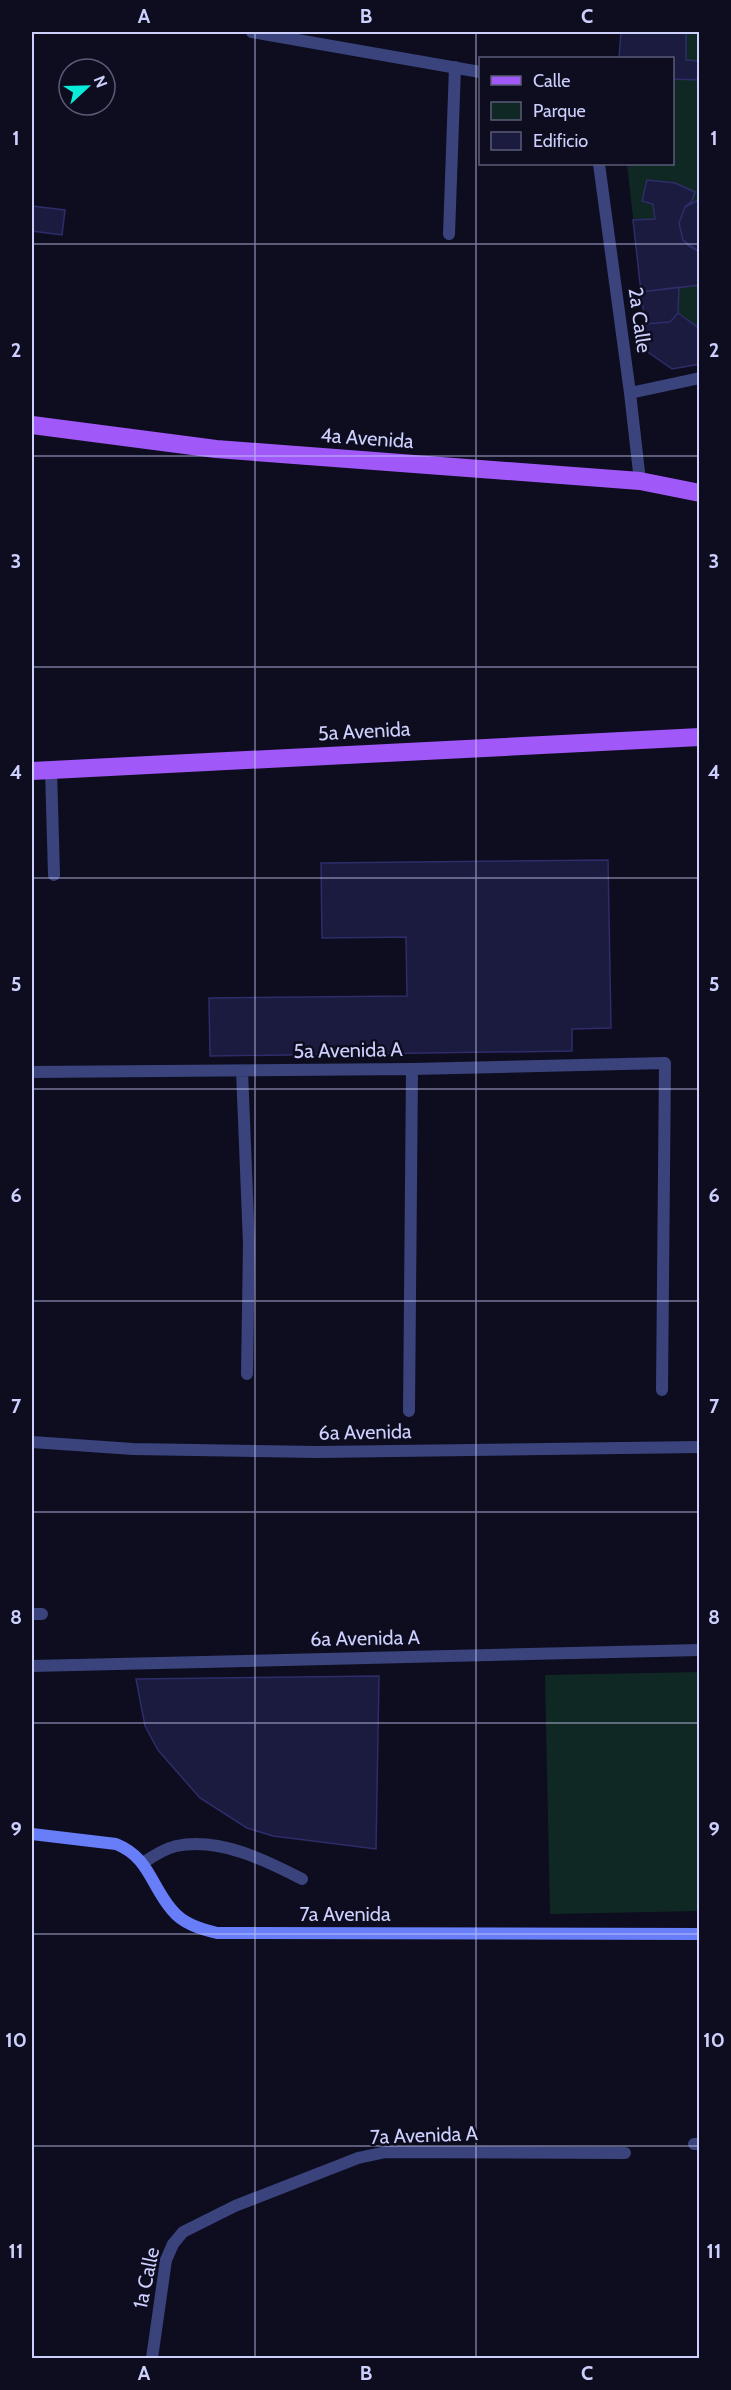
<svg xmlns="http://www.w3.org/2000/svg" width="731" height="2390" viewBox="0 0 731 2390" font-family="Cabin,sans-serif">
  <rect width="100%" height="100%" fill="#0d0d1f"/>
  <path fill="#102823" d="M621 32H699V364L672 369 648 352 627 164H672V58H619Z
    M699 1672V1911L550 1914 545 1675Z"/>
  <path fill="#1b1a3f" stroke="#2e2d6a" stroke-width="1.5" d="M621 32 686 33V60L700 61V80L672 79V58H619Z
    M647 180 675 183 695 192 692 201 685 207 679 223 683 240 698 251 700 285 641 292 633 220 655 219 653 204 642 201Z
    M700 199V252L690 247 683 240 679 223 685 207Z
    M32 206 65 210 62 235 32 231Z
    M679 287 678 313 670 322 645 324 641 292Z
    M678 313 700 329V364L672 369 648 352 645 324 670 322Z
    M608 860 611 1028 572 1029V1051L210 1056 209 998 407 996 406 937 322 938 321 863Z
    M379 1676 376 1849 273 1836 247 1828 200 1798 158 1750 145 1726 136 1679Z"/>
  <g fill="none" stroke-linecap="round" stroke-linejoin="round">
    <path stroke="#3a437c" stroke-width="12" d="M51 770 54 875
      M32 1614H42
      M143 1863C153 1856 164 1849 176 1846 219 1837 265 1860 302 1879"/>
    <path stroke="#3a437c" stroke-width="12" d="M252 32 480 72
      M599 164 630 393 640 481
      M449 234 455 67
      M630 393 700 378
      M242 1071 249 1244 247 1374
      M32 1072 412 1069 665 1063 662 1390
      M409 1411 412 1069
      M32 1442 133 1449 318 1452 700 1447
      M32 1666 700 1650
      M694 2144H700
      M152 2358 166 2260 173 2244 183 2232 235 2206 358 2158 386 2152 625 2153"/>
    <path stroke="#687ef9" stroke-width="12" d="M32 1834 116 1844C149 1857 151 1886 172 1910 183 1924 201 1929 217 1933L700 1934"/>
    <path stroke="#a059f8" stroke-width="18" d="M32 425 216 449 640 481 700 493
      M32 771 700 737"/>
  </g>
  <path fill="none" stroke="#cdd0fd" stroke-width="1.5" stroke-opacity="0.55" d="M255 32V2358M476 32V2358M32 244H700M32 456H700M32 667H700M32 878H700M32 1089H700M32 1301H700M32 1512H700M32 1723H700M32 1934H700M32 2146H700"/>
  <g text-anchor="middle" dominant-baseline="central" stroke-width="5" stroke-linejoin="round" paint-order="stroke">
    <g font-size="20" fill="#cdd0fd" stroke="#0d0d1f">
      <text transform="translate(640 320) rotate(82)">2a Calle</text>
      <text transform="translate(367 438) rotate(4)">4a Avenida</text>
      <text transform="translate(364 731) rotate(-3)">5a Avenida</text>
      <text transform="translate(348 1050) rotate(-1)">5a Avenida A</text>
      <text transform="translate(365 1432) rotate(-1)">6a Avenida</text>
      <text transform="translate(365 1638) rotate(-1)">6a Avenida A</text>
      <text x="345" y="1914">7a Avenida</text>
      <text transform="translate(424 2135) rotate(-2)">7a Avenida A</text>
      <text transform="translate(146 2278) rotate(-78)">1a Calle</text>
    </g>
  </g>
  <rect width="731" height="2390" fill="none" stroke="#0d0d1f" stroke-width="66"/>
  <rect x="479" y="57" width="195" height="108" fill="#0d0d1f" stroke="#5a5b78" stroke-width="1.5"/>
  <rect x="491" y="76" width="30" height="9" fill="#a059f8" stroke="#5a5b78" stroke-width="1.5"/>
  <text x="533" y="87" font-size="18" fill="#cdd0fd">Calle</text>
  <rect x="491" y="102" width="30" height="18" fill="#102823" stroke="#5a5b78" stroke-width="1.5"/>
  <text x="533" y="117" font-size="18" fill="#cdd0fd">Parque</text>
  <rect x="491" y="132" width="30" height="18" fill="#1b1a3f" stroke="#5a5b78" stroke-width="1.5"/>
  <text x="533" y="147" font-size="18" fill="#cdd0fd">Edificio</text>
  <g transform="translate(87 87) rotate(68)"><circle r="28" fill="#0d0d1f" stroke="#5a5b78" stroke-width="1.5"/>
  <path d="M0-4.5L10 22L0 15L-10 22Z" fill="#0aecda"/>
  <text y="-9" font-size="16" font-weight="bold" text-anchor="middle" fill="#cdd0fd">N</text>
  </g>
  <rect x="33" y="33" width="665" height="2324" fill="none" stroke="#cdd0fd" stroke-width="2"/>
  <g font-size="20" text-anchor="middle" font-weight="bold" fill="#cdd0fd">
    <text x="144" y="23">A</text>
    <text x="366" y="23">B</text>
    <text x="587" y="23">C</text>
    <text x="16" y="145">1</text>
    <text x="714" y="145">1</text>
    <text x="16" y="357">2</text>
    <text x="714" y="357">2</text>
    <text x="16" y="568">3</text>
    <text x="714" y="568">3</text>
    <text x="16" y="779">4</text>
    <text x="714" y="779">4</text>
    <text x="16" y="991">5</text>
    <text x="714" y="991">5</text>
    <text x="16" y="1202">6</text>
    <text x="714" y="1202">6</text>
    <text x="16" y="1413">7</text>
    <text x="714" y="1413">7</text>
    <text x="16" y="1624">8</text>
    <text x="714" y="1624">8</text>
    <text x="16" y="1836">9</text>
    <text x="714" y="1836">9</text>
    <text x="16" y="2047">10</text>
    <text x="714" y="2047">10</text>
    <text x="16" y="2258">11</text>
    <text x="714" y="2258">11</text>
    <text x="144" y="2380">A</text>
    <text x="366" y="2380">B</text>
    <text x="587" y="2380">C</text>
  </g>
</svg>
